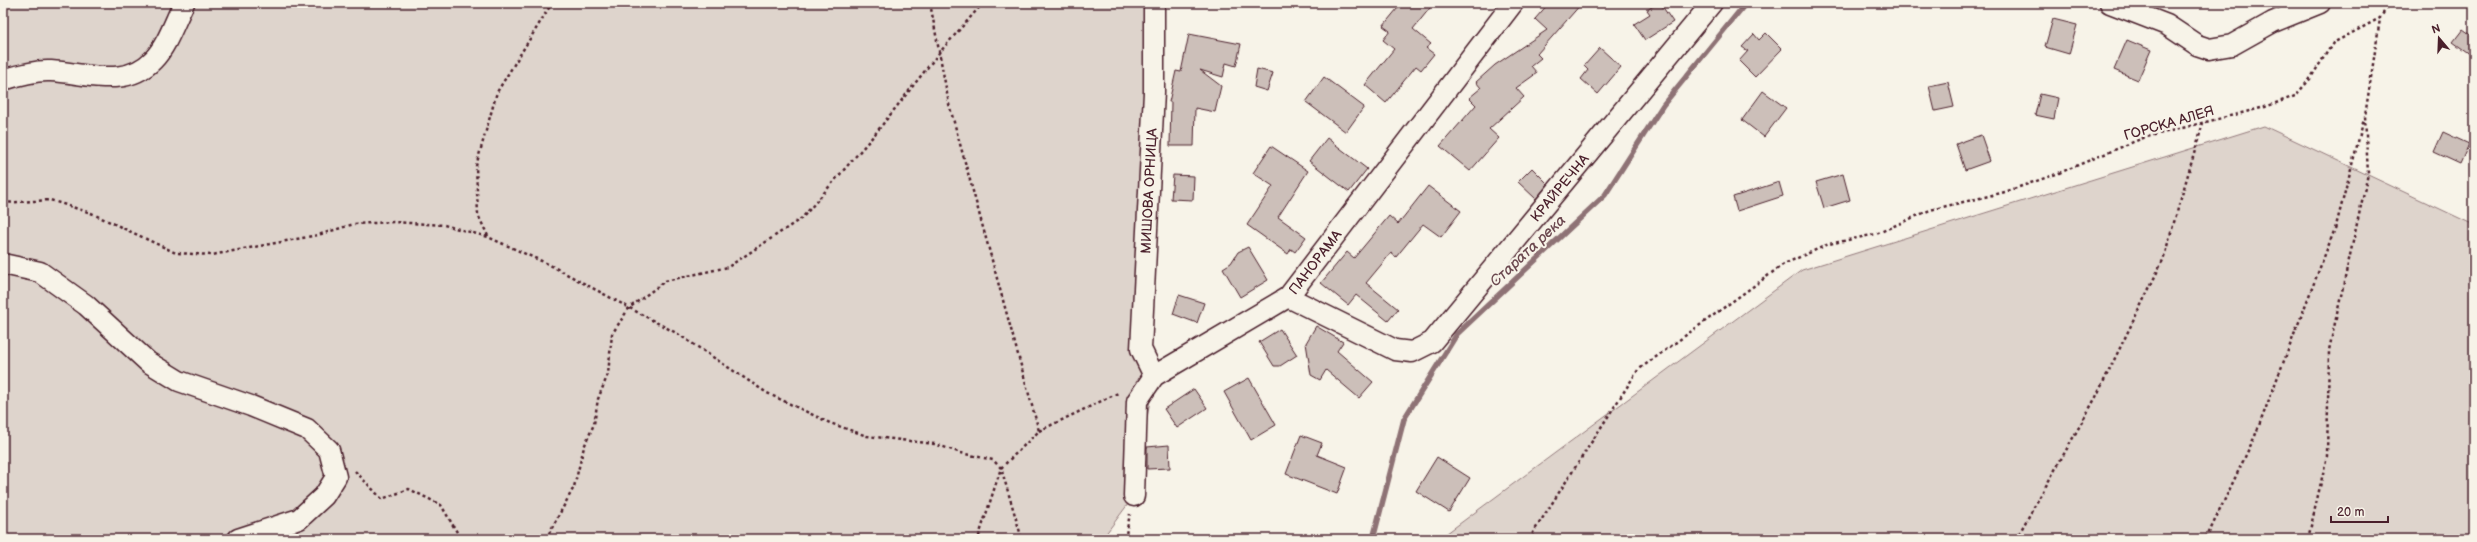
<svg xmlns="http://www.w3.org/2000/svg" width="2477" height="542" viewBox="0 0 2477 542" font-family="'Balsamiq Sans',sans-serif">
  <rect width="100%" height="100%" fill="#f7f3e8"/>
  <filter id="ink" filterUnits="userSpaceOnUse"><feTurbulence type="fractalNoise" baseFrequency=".025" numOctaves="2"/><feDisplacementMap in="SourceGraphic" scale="8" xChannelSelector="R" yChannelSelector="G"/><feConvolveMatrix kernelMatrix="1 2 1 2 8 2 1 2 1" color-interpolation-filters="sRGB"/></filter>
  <g filter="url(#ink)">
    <path fill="#ded4cc" stroke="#947a7c" d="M3 3H1154L1141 349 1154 376 1134 496 1102 539H3Z
      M2264 126 2474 225V539H1439L1802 270Z"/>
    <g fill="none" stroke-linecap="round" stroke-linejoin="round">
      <path stroke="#8e7275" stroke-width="5.5" d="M1373 539 1404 419 1457 334 1605 195 1663 105 1746 3"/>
    </g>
    <path fill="#ccbfb9" stroke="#4a1f2b" d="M1402 3H1434L1413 29 1431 44 1426 48 1434 54 1421 70 1416 66 1386 103 1365 85 1394 49 1383 40 1390 31 1383 26Z
      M1549 3H1582L1537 54 1541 58 1531 66 1537 73 1516 88 1524 97 1489 129 1499 138 1470 171 1440 146 1476 105 1469 98 1481 88 1476 82 1495 65 1547 30 1535 19Z
      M1658 3H1660L1673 22 1645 40 1634 24 1650 14 1647 10Z
      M2053 19 2077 25 2069 54 2045 47Z
      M2463 29 2474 37V57L2453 42Z
      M1766 33 1782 49 1755 77 1739 61 1748 51 1742 47 1754 34 1759 40Z
      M1189 34 1241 44 1236 66 1226 63 1223 77 1200 70 1221 86 1215 112 1195 108 1194 146H1170L1171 102H1169L1176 71 1181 72Z
      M2127 40 2151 50 2138 80 2114 70Z
      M1600 48 1621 67 1598 94 1581 79 1588 70 1584 66Z
      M1257 69 1273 73 1267 91 1254 87Z
      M1324 77 1364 107 1346 132 1306 102Z
      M1948 82 1954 107 1935 111 1929 86Z
      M1763 91 1786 108 1764 137 1742 120Z
      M2040 94 2058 98 2054 119 2035 115Z
      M2443 132 2469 144 2460 164 2434 152Z
      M1981 135 1990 161 1965 170 1956 144Z
      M1327 138 1367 169 1349 192 1309 161Z
      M1271 146 1308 171 1278 217 1306 237 1295 252 1291 249 1288 254 1247 225 1273 186 1253 173Z
      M1532 168 1548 184 1536 199 1518 182Z
      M1843 174 1850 200 1824 208 1816 182Z
      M1173 175 1194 176 1193 200 1171 199Z
      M1779 182 1783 196 1737 211 1733 197Z
      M1428 186 1461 211 1441 237 1423 224 1396 257 1391 253 1366 283 1398 309 1388 321 1356 295 1348 305 1321 283 1347 252 1354 258 1389 216 1398 224Z
      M1248 247 1268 280 1240 297 1223 268 1231 263 1238 252Z
      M1179 295 1204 303 1197 323 1173 314Z
      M1316 326 1343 342 1337 351 1373 382 1359 398 1326 370 1320 380 1311 375 1306 343Z
      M1280 329 1297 355 1280 366H1274L1259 342Z
      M1249 378 1276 425 1251 440 1224 392Z
      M1194 389 1207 408 1177 428 1164 409Z
      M1301 435 1322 443 1317 455 1347 467 1337 494 1286 474Z
      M1169 445 1170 468 1147 469V447Z
      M1437 457 1470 478 1449 512 1416 491Z"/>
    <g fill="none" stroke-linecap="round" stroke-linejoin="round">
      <g stroke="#4a1f2b" stroke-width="23">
        <g id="street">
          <path d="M1154 3V92L1141 349 1154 376"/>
          <path d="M2110 3 2167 25 2197 45 2209 49 2232 45 2273 22 2320 3"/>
          <path d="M3 80C18 75 35 70 51 71 87 73 125 89 153 60 167 46 175 21 184 3"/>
          <path d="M3 264 40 272 86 305 148 362 179 381 251 406 307 429 329 450 336 477 324 496 299 519 238 539"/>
          <path id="s1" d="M1288 297 1395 350 1412 352 1432 342 1712 3"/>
          <path id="s2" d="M1134 496 1137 401 1154 376 1288 297 1513 3"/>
        </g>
      </g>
      <path stroke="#4a1f2b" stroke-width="2.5" stroke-dasharray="3 3" stroke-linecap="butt" d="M930 3 949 104 1039 431 1001 468 978 539
        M3 203 50 200 91 213 176 253 212 255 318 235 354 224 393 222 444 225 488 237 548 264 678 334 767 393 830 423 867 436 935 444 961 453 993 460 1001 468 1022 539
        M488 236 478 215 476 166 497 92 552 3
        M1039 431 1120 392
        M355 471 382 499 409 489 441 505 461 539
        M546 539 574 487 584 447 594 424 598 399 608 374 612 334 629 308 665 281 728 267 802 218 875 134 939 53 983 3
        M1125 539 1130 514
        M1529 539 1638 370 1784 264 1829 244 1876 234 1930 210 2005 192 2059 173 2143 138 2265 107 2295 96 2310 79 2333 43 2380 18 2390 3
        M2016 539 2096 397 2163 260 2203 123
        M2206 539 2255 436 2336 226 2364 119
        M2308 539 2327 456 2329 350 2368 174 2365 116 2380 19"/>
      <use href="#street" stroke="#f7f3e8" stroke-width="20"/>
    </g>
  </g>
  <g text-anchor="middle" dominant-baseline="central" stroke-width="4" stroke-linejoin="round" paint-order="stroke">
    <g font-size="14" fill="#4a1f2b" stroke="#f7f3e8">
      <text transform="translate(2169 123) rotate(-16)">ГОРСКА АЛЕЯ</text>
      <text stroke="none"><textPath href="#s1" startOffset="359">КРАЙРЕЧНА</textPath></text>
      <text transform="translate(1149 191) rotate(-87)">МИШОВА ОРНИЦА</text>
      <text stroke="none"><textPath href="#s2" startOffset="325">ПАНОРАМА</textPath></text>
    </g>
    <g font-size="15" font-style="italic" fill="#6c4950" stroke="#f7f3e8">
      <text transform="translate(1528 251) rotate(-43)">Старата река</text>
    </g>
  </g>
  <rect width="2477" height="542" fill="none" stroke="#f7f3e8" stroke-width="16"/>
  <rect x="8" y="8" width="2461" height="526" fill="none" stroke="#4a1f2b" stroke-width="1.5" filter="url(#ink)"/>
  <g transform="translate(2439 38) rotate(341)" stroke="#f7f3e8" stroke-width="3" paint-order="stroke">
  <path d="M0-3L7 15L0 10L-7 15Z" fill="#4a1f2b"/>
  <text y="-6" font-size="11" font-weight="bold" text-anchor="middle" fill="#4a1f2b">N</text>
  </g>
  <path d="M2331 516v6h57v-6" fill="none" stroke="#4a1f2b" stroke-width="2"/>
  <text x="2337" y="516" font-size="12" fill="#4a1f2b" stroke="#f7f3e8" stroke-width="3" paint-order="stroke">20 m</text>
</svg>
